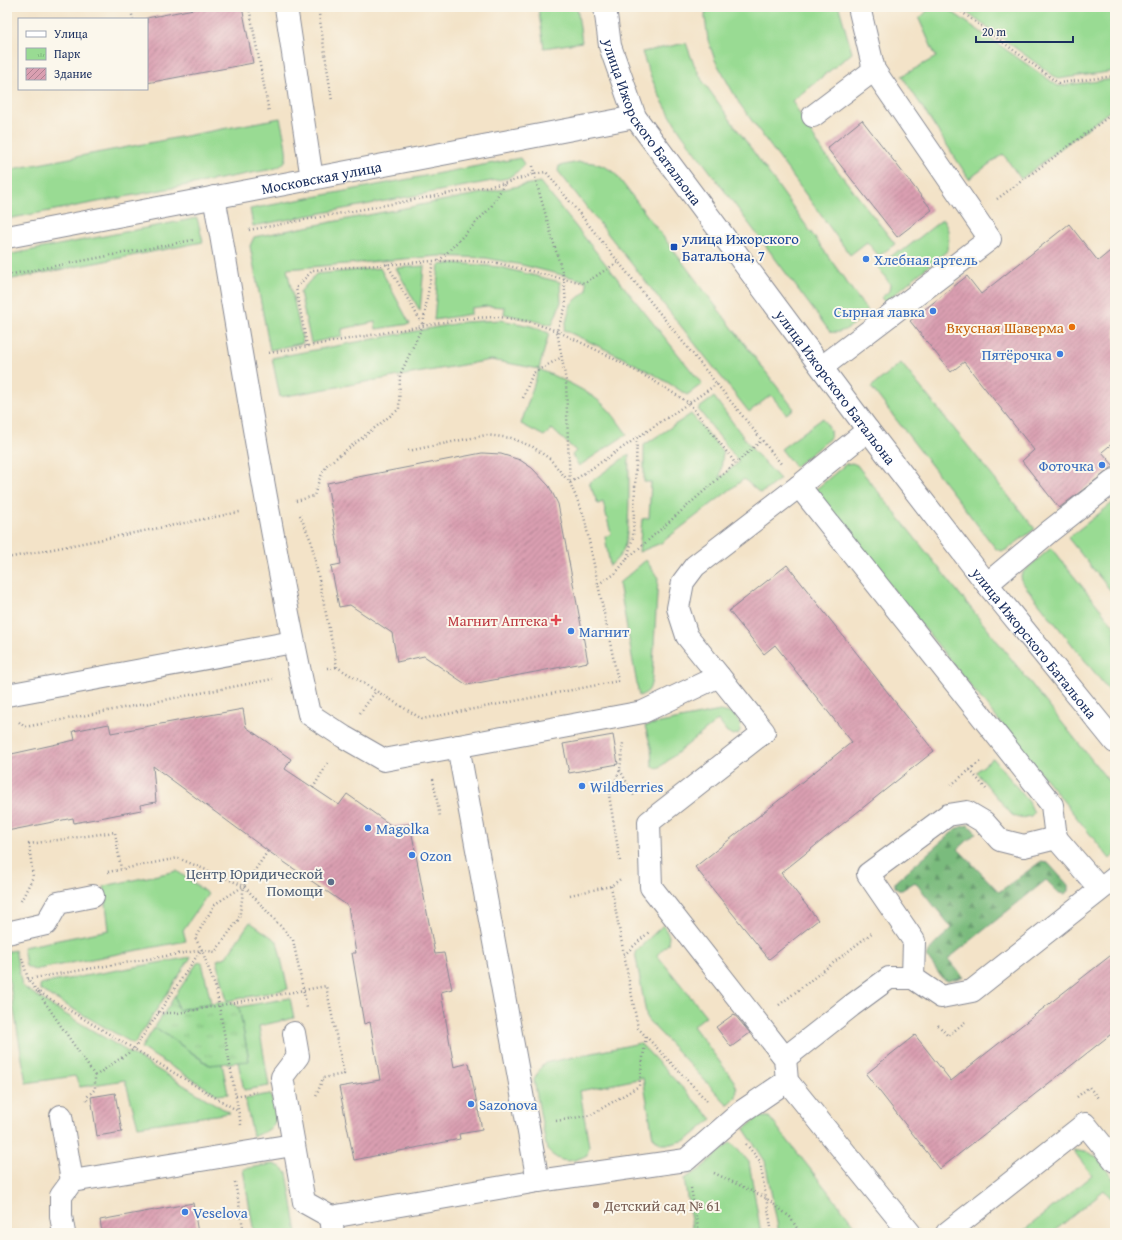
<svg xmlns="http://www.w3.org/2000/svg" width="1122" height="1240" viewBox="0 0 1122 1240" font-family="'Gentium Book Plus',serif">
  <defs>
    <pattern id="forest-firs" width="22" height="20" patternUnits="userSpaceOnUse"><rect width="22" height="20" fill="#7abb7d"/><path d="M5 1l3.5 6h-7zM16 11l3.5 6h-7z" fill="#63986a"/></pattern>
    <pattern id="park-tufts" width="24" height="20" patternUnits="userSpaceOnUse"><rect width="24" height="20" fill="#99db93"/><path d="M3 7l-1-3M5 7V3M7 7l1-3M15 17l-1-3M17 17v-4M19 17l1-3" fill="none" stroke="#83bc81"/></pattern>
    <pattern id="building-hatch" width="6" height="6" patternUnits="userSpaceOnUse"><rect width="6" height="6" fill="#da9fb1"/><path d="M-1 1l2-2M0 6l6-6M5 7l2-2" fill="none" stroke="#b08293"/></pattern>
  </defs>
  <rect width="100%" height="100%" fill="#fbf7ec"/>
  <filter id="ink" filterUnits="userSpaceOnUse"><feTurbulence type="fractalNoise" baseFrequency=".025" numOctaves="2"/><feDisplacementMap in="SourceGraphic" scale="8" xChannelSelector="R" yChannelSelector="G"/><feConvolveMatrix kernelMatrix="1 2 1 2 8 2 1 2 1" color-interpolation-filters="sRGB"/></filter>
  <filter id="wash" filterUnits="userSpaceOnUse"><feTurbulence type="fractalNoise" baseFrequency=".012" numOctaves="4" result="noise"/><feDisplacementMap in="SourceGraphic" scale="16" xChannelSelector="R" yChannelSelector="G"/><feGaussianBlur stdDeviation="0.9" result="paint"/><feColorMatrix in="noise" values="0 0 0 0 0 0 0 0 0 0 0 0 0 0 0 0 0 1.4 0 .05"/><feComposite in="paint" operator="in"/></filter>
  <g filter="url(#wash)">
    <rect width="100%" height="100%" fill="#f3e3c8"/>
    <path fill="#99db93" stroke="#5a8578" d="M538 7H577L582 42 544 48Z
      M706 7H839L852 53 792 101 823 152 895 244 879 256 867 242 850 255 739 103 715 60 708 40 705 17Z
      M931 7H945L1058 86 1115 79V107L1021 179 1003 154 969 179 902 76 936 57 919 19Z
      M959 7H1115V71L1058 79Z
      M686 43 693 62 702 80 868 312C857 321 845 335 830 332L682 134C664 107 652 83 642 52Z
      M280 118C282 127 288 152 286 159 284 165 278 167 273 169L7 219V170Z
      M520 158 524 164 521 169 508 178 253 226 250 209Z
      M579 162C594 162 601 164 614 172L794 409 786 414 771 395 749 412 558 171 559 166Z
      M540 182 702 384 687 395C649 369 605 349 564 330L571 304 587 290 586 281 522 265 486 258 439 256 287 269 303 343 270 350 250 246 254 237Z
      M197 218 203 242 7 280V255Z
      M943 219C950 230 949 238 948 250L885 302 881 298 889 291 890 284 878 267 899 250 901 252Z
      M455 263 500 267 560 282 561 302 552 325 504 314 505 307 487 306 471 308V314L434 320 439 265Z
      M424 266 420 311 396 268Z
      M380 268 410 324 376 329 375 322 342 329V336L311 343 300 292 316 274Z
      M501 320 531 326 549 333 539 369C562 380 587 389 606 407 614 415 620 425 627 434L579 466 572 455 576 451 552 429 544 436 521 424 539 369 491 360 280 397 272 358 464 322Z
      M901 363 1035 529 1006 550 1001 551 996 549 871 387Z
      M714 397 753 450 780 479 766 490 760 493 744 479 661 543 639 552 642 519 649 518 651 482H644V445L691 414 723 452 720 478 739 462 698 409Z
      M823 418C827 425 832 429 830 438L795 467 781 449Z
      M629 454C628 476 632 538 621 554 618 558 614 562 610 566L605 537 611 534 603 502 598 504 589 483Z
      M852 463 857 465 860 469 1115 789V854L1110 859 814 491 846 464Z
      M1115 501V596L1068 538Z
      M1051 548 1115 627V698L1022 582 1021 576 1023 572Z
      M646 560 658 578 652 678C650 689 650 692 639 696L619 583Z
      M720 711 734 714C738 721 744 727 738 734L733 735 727 732 718 720 660 767 656 768 652 765 651 747 645 726Z
      M993 758 1029 802 1034 813 1031 816 1022 818 1012 815 976 772Z
      M177 871 208 894 183 930 186 941 34 970 26 966 23 947 109 930 104 886Z
      M250 922 277 941 288 989 227 1001 217 960 226 957Z
      M663 925 669 936 668 944 657 955 706 1016 693 1026 734 1081 737 1089 736 1097 728 1105 647 1019 635 952Z
      M15 950 22 986 55 1008 230 1113 138 1126 125 1080 80 1087 75 1076 26 1083 10 985 7 973V952Z
      M191 957 134 1044 40 990V984Z
      M202 962 211 1003 178 1010 175 996 197 963Z
      M290 998 294 1018 259 1026 269 1086 244 1090 238 1062 249 1060 239 1007Z
      M155 1027 209 1065 222 1063 228 1094 218 1095 141 1048Z
      M640 1043 712 1119 687 1140 671 1144H661L653 1137 643 1078 580 1091 589 1146 587 1155C570 1164 560 1163 547 1150L534 1080 541 1067 545 1063Z
      M270 1094C272 1100 276 1110 276 1116 276 1129 263 1133 253 1136L245 1098Z
      M759 1117H769L861 1233H779L765 1161 744 1129Z
      M731 1142 749 1162 761 1233H693L684 1179 699 1170Z
      M1073 1150 1090 1153 1098 1159 1115 1181V1203L1104 1190 1052 1233H1021L1092 1175Z
      M273 1164 281 1167 287 1173 297 1233H254L243 1169Z"/>
    <path fill="url(#forest-firs)" stroke="#4a756e" d="M969 825 976 833 958 849 999 892 1040 862 1048 863 1068 885V891L1065 894 1059 893 1046 880 948 959 963 977 948 981 942 978 927 957C931 944 943 938 952 928L915 882 902 890H898L895 887V882L956 829 963 826Z"/>
    <path fill="url(#park-tufts)" stroke="#5a8578" d="M175 996 178 1010 227 1001 239 1007 249 1061 210 1065 155 1027Z"/>
    <g id="blocks">
      <path fill="url(#building-hatch)" d="M204 7H242L253 63 147 83V18Z
        M862 120 932 210 897 237 827 148Z
        M1069 224 1098 261 1115 247V441L1102 452 1114 466 1059 508 1022 461 1034 450 964 362 951 372 910 321 967 276 981 294Z
        M482 453 501 454 520 460 532 468 549 486 558 504 588 662 467 685 424 656 397 662 392 633 350 605 339 607 331 566 341 564 327 483Z
        M787 565 934 751 781 873 818 920 769 959 695 867 852 742 775 645 764 654 729 611Z
        M243 709 246 727 291 759 285 769 339 805 347 794 392 826 410 824 435 954 444 953 452 989 441 992 454 1067 469 1063 482 1130 459 1134 460 1139 354 1160 339 1087 380 1080 370 1022 364 1024 352 953H356L348 906 268 851 153 766 156 802 140 805 141 810 74 823 73 818 7 831V755L75 740 73 731 109 724 111 733Z
        M613 735 618 764 569 773 563 744Z
        M1115 952V1031L940 1169 866 1074 915 1035 951 1081Z
        M734 1014 750 1033 731 1047 716 1027Z
        M115 1093 122 1132 97 1136 91 1097Z
        M193 1203 198 1233H102L100 1220Z"/>
    </g>
  </g>
  <g filter="url(#ink)">
    <use href="#blocks" fill-opacity="0" stroke="#878993" stroke-width="1"/>
    <g fill="none" stroke-linecap="round" stroke-linejoin="round">
      <g stroke="#878993" stroke-width="24">
        <g id="minor">
          <path d="M286 7 312 179"/>
          <path id="s1" d="M605 7 610 46 635 117 868 430 987 584 1115 742"/>
          <path d="M813 116 874 70"/>
          <path d="M214 197 221 235C248 395 274 555 309 714L344 737 384 760 643 712 719 676"/>
          <path id="s2" d="M7 237 635 117"/>
          <path d="M822 367 990 239 874 70 859 7"/>
          <path d="M868 430 799 486 695 566 683 582 678 608 687 636 764 732 649 822 651 887 785 1058 787 1081 910 1233"/>
          <path d="M799 486 1052 805 1056 838"/>
          <path d="M987 584 1050 531 1115 480"/>
          <path d="M7 695 293 642"/>
          <path d="M458 746 538 1181"/>
          <path d="M7 933 46 924 58 903 93 896"/>
          <path d="M913 978 914 941 868 874 948 815 967 812 984 822 1000 840 1024 846 1056 838 1100 889"/>
          <path d="M294 1033 298 1056 282 1077 304 1202 331 1217 333 1233"/>
          <path d="M785 1058 851 1006 889 978H913L941 997 972 991 1115 878"/>
          <path d="M61 1116 72 1181"/>
          <path d="M331 1217 538 1181 686 1160 741 1112 787 1081"/>
          <path d="M64 1233 61 1216V1196L72 1181 293 1145"/>
          <path d="M947 1233 1085 1124 1115 1161"/>
        </g>
      </g>
      <path stroke="#878993" stroke-width="2.5" stroke-dasharray="1 3" stroke-linecap="butt" d="M130 7 133 19
        M249 7 269 112
        M318 7 332 101
        M955 7 1058 83 1115 76
        M533 166 534 174 564 279 585 283 618 262
        M997 199 1115 112
        M249 230 506 183 534 174 546 172 782 465
        M439 261 491 207 505 183
        M387 264 423 325 433 261
        M7 275 193 240
        M307 346 296 288 313 270 433 261H470L497 263 564 279 566 305 557 331 566 381 568 443 570 483 717 384
        M269 353 468 318 499 317 527 321 557 331 607 355 654 381 689 403 733 460 735 464
        M523 398 533 373 562 357
        M296 501 314 496 319 480 327 465 399 409 400 375 423 325
        M300 515 311 541 337 667 422 719 618 681 584 516 570 483 550 459 533 447 511 438 486 435 408 451
        M7 558 240 512
        M627 559 762 440
        M598 584 615 574 627 559 633 537 637 439
        M327 668 337 667
        M360 713 376 691
        M19 722 25 727 273 679
        M620 770 635 797
        M970 770 986 789
        M433 779 440 817
        M951 785 982 760
        M313 788 329 761
        M620 861 609 795 620 770 623 743
        M108 872 178 858 244 886 293 940 307 1008
        M611 886 638 1028 709 1103
        M570 895 611 886 622 878
        M21 901 33 877 29 844 115 832 121 869
        M624 955 650 931
        M22 958 28 979 37 991 238 1111
        M28 979 202 950 215 952 239 919 244 886
        M38 992 95 1076V1089L87 1097V1102
        M779 1005 873 932
        M158 1013H178L326 986 344 1074 323 1078 316 1097
        M938 1025 948 1036 965 1022
        M95 1076 134 1049 201 950
        M236 1096 256 1092
        M1077 1097 1089 1087 1098 1098
        M556 1121 591 1115 639 1086 646 1036
        M241 1125 216 989 202 950 195 938 215 904 244 886 268 851
        M746 1144 760 1161 772 1233
        M714 1173 766 1198 790 1217 800 1233
        M235 1182 244 1233
        M691 1188 699 1233"/>
      <use href="#minor" stroke="#fff" stroke-width="22"/>
    </g>
  </g>
  <rect fill="#1a4fb4" stroke="#fbf7ec" stroke-width="1.5" x="670" y="243" width="8" height="8" rx="2"/>
  <g fill="#3f7fe0" stroke="#fbf7ec" stroke-width="1.5">
    <circle cx="866" cy="259" r="4"/>
    <circle cx="933" cy="311" r="4"/>
    <circle cx="1060" cy="354" r="4"/>
    <circle cx="1102" cy="465" r="4"/>
    <circle cx="571" cy="631" r="4"/>
    <circle cx="582" cy="786" r="4"/>
    <circle cx="368" cy="828" r="4"/>
    <circle cx="412" cy="855" r="4"/>
    <circle cx="471" cy="1104" r="4"/>
    <circle cx="185" cy="1212" r="4"/>
  </g>
  <circle fill="#e8710a" stroke="#fbf7ec" stroke-width="1.5" cx="1072" cy="327" r="4"/>
  <path fill="#e0444e" stroke="#fbf7ec" stroke-width="1.5" d="M554 614h4v4h4v4h-4v4h-4v-4h-4v-4h4z"/>
  <circle fill="#5c6f8a" stroke="#fbf7ec" stroke-width="1.5" cx="331" cy="882" r="4"/>
  <circle fill="#8d6e63" stroke="#fbf7ec" stroke-width="1.5" cx="596" cy="1205" r="4"/>
  <g text-anchor="middle" dominant-baseline="central" stroke-width="4" stroke-linejoin="round" paint-order="stroke">
    <g font-size="15" fill="#1b2f5e" stroke="#fbf7ec">
      <text stroke="none"><textPath href="#s1" startOffset="127">улица Ижорского Батальона</textPath></text>
      <text stroke="none"><textPath href="#s2" startOffset="320">Московская улица</textPath></text>
      <text stroke="none"><textPath href="#s1" startOffset="451">улица Ижорского Батальона</textPath></text>
      <text stroke="none"><textPath href="#s1" startOffset="775">улица Ижорского Батальона</textPath></text>
    </g>
    <g font-size="15" fill="#164399" stroke="#fbf7ec" text-anchor="start">
      <text x="682" y="238">улица Ижорского<tspan x="682" dy="17">Батальона, 7</tspan></text>
    </g>
    <g font-size="15" fill="#366cbe" stroke="#fbf7ec" text-anchor="start">
      <text x="874" y="259">Хлебная артель</text>
      <text x="925" y="311" text-anchor="end">Сырная лавка</text>
      <text x="1052" y="354" text-anchor="end">Пятёрочка</text>
      <text x="1094" y="465" text-anchor="end">Фоточка</text>
      <text x="579" y="631">Магнит</text>
      <text x="590" y="786">Wildberries</text>
      <text x="376" y="828">Magolka</text>
      <text x="420" y="855">Ozon</text>
      <text x="479" y="1104">Sazonova</text>
      <text x="193" y="1212">Veselova</text>
    </g>
    <g font-size="15" fill="#c56008" stroke="#fbf7ec" text-anchor="end">
      <text x="1064" y="327">Вкусная Шаверма</text>
    </g>
    <g font-size="15" fill="#be3a42" stroke="#fbf7ec" text-anchor="end">
      <text x="548" y="620">Магнит Аптека</text>
    </g>
    <g font-size="15" fill="#4e5e75" stroke="#fbf7ec" text-anchor="end">
      <text x="323" y="873">Центр Юридической<tspan x="323" dy="17">Помощи</tspan></text>
    </g>
    <g font-size="15" fill="#785e54" stroke="#fbf7ec" text-anchor="start">
      <text x="604" y="1205">Детский сад № 61</text>
    </g>
  </g>
  <rect width="1122" height="1240" fill="none" stroke="#fbf7ec" stroke-width="24"/>
  <rect x="18" y="18" width="130" height="72" fill="#fbf7ec" stroke="#a1a7b3"/>
  <rect x="26" y="31" width="20" height="6" fill="#ffffff" stroke="#a1a7b3"/>
  <text x="54" y="38" font-size="12" fill="#1b2f5e">Улица</text>
  <rect x="26" y="48" width="20" height="12" fill="url(#park-tufts)" stroke="#a1a7b3"/>
  <text x="54" y="58" font-size="12" fill="#1b2f5e">Парк</text>
  <rect x="26" y="68" width="20" height="12" fill="url(#building-hatch)" stroke="#a1a7b3"/>
  <text x="54" y="78" font-size="12" fill="#1b2f5e">Здание</text>
  <path d="M976 36v6h97v-6" fill="none" stroke="#1b2f5e" stroke-width="2"/>
  <text x="982" y="36" font-size="12" fill="#1b2f5e" stroke="#fbf7ec" stroke-width="3" paint-order="stroke">20 m</text>
</svg>
